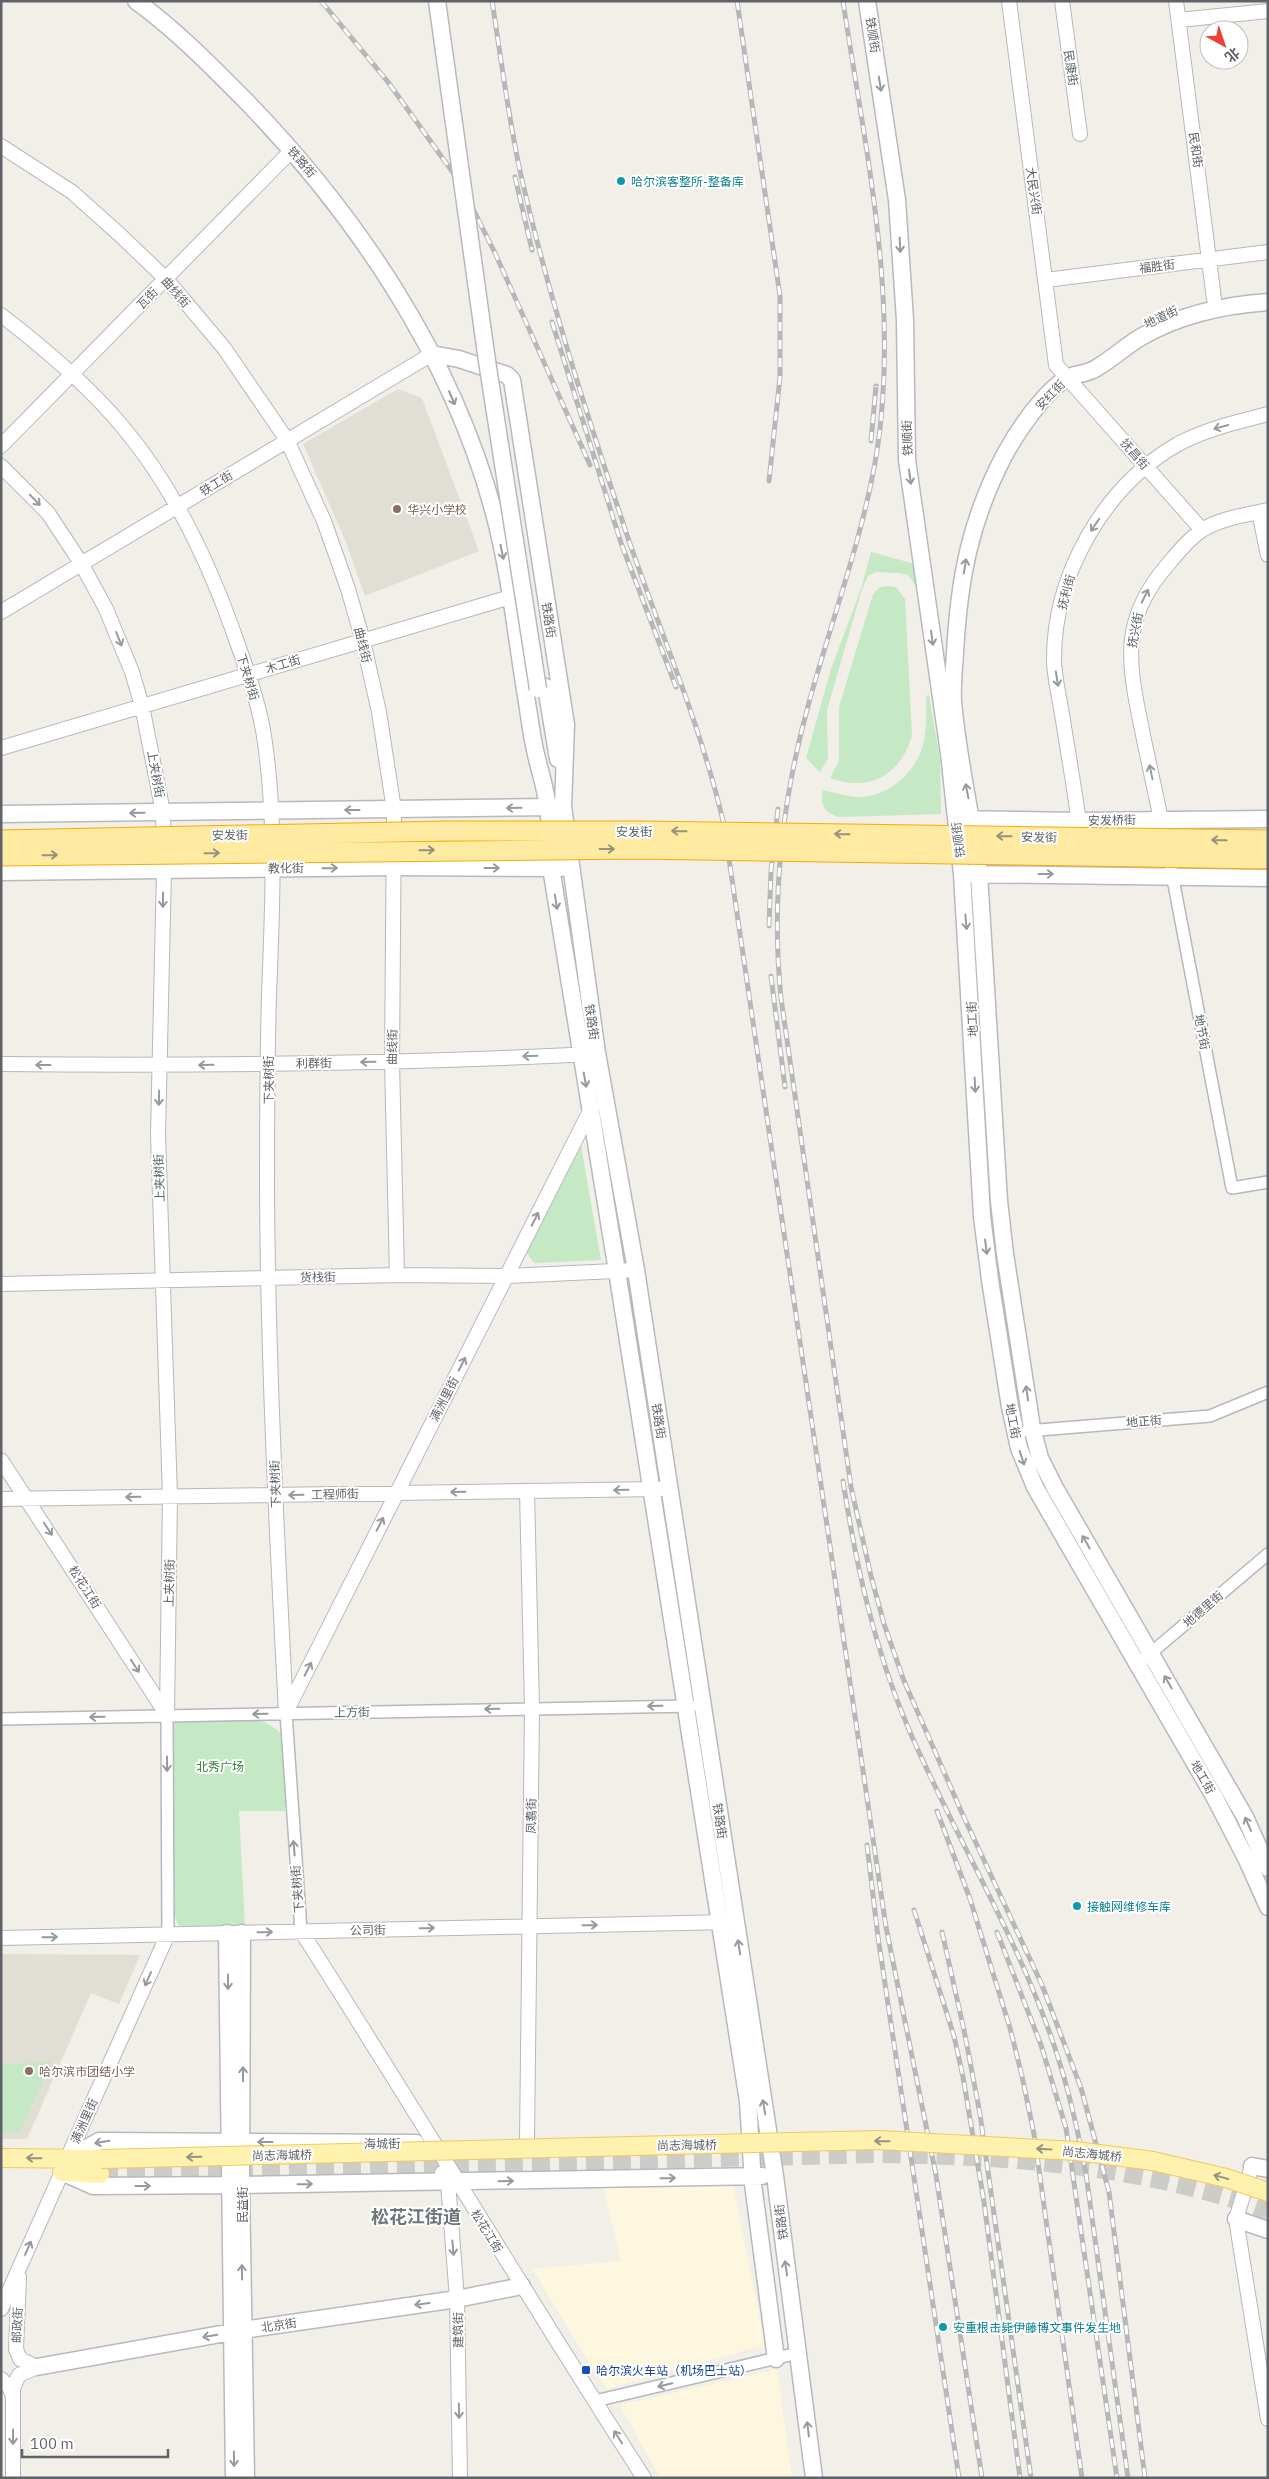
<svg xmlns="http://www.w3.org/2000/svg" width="1269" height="2479" viewBox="0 0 1269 2479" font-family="'IBM Plex Sans','Noto Sans SC',sans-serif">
  <rect width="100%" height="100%" fill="#f1efe8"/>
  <path fill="#fef7e0" d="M733 2184 765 2345 606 2389 532 2269 621 2261 603 2187Z
    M777 2369 792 2478H660L620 2405Z"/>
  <path fill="#e1ded6" d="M398 389 422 398 479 551 365 596 345 540 303 444Z
    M1 1954 140 1955 119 2004 91 1993 27 2139H1Z"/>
  <path fill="#c5e8c5" d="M871 552 915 564 916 586 908 575 899 573 876 572 868 576 862 589 827 710 828 759 820 772 806 758 831 669 861 589Z
    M889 586 896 587 905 599 912 736C900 776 869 792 830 778L839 761V707L873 594 880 587Z
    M929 695 940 759 941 814 839 817C825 813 819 805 823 790 834 793 846 796 857 797 891 798 922 767 925 734 927 722 926 708 926 696Z
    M580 1140 601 1260 534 1263 524 1249Z
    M250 1717C261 1720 276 1726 283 1737 291 1751 285 1794 285 1811H239L245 1927 189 1928 178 1925 173 1911 171 1726 179 1718Z
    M52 2061 20 2131 1 2132V2065Z"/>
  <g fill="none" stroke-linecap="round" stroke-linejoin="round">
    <path stroke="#ccccc8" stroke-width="18" stroke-dasharray="18 9" stroke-linecap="butt" d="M100 2174 877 2154C1010 2156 1142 2165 1268 2211"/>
    <g stroke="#b5b8bc" stroke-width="14">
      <path id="minor" d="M1168 853 1232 1188 1268 1182
        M1027 1431 1210 1416 1268 1392
        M1145 1658 1268 1554
        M286 1713 301 1931
        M167 1715 168 1934
        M1 1719 692 1706
        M595 2401 798 2353"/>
    </g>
    <g stroke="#b5b8bc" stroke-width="16">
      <path id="tertiary" d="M1009 1 1056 365 1202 530
        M1062 1 1080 134
        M1176 1 1214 299
        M1179 20 1268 11
        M1 146 72 192 119 234 166 279 224 348 287 440 324 521 348 589 363 641 379 712 394 810 392 1062 397 1275
        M1046 280 1268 252
        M1 315C44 348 87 384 122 426 172 485 206 556 232 628 245 665 260 704 265 743 277 827 272 912 269 996 267 1061 267 1126 267 1191 268 1365 277 1539 286 1713
        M1 446 292 150
        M1 466 48 513 81 563 106 609 132 672 142 706 163 812 164 870 158 1135 170 1496 167 1715
        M1259 512 1268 555
        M1 612 432 354
        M1 748 507 598
        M1161 820C1155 790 1148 760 1142 730 1128 662 1119 619 1170 562 1179 551 1190 538 1202 530 1221 518 1247 515 1268 510
        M1080 830C1075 791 1068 753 1062 714 1059 697 1055 679 1054 662 1053 576 1103 487 1178 444 1206 429 1237 422 1268 414
        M1 1064C198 1066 394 1064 591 1054
        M1 1284 397 1275 506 1276 636 1270
        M1 1460 167 1715
        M527 1491 532 1708 527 2142
        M1 1499 661 1489
        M286 1712 592 1107
        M301 1931C417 2112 527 2297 644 2478
        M1 1938 730 1922
        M67 2159 168 1934
        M1252 2166 1236 2219 1268 2419
        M442 2173 448 2182 457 2299 460 2478
        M19 2277 16 2349 20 2359 37 2367
        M1 2309 62 2172
        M1 2379 9 2387 13 2396
        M13 2478V2388L19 2375 37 2367"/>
    </g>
    <g stroke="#b6babf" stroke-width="19">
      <path id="secondary" d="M136 1C176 30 209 64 244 99 356 214 452 356 494 513 510 573 516 635 526 696 529 714 531 732 535 750 539 769 546 789 548 808 551 828 550 849 551 868L617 1271 748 2101 753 2184 776 2359
        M867 1 897 200 905 320 907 460 949 753 962 874 982 1216 990 1280 1010 1407 1019 1448 1035 1487 1215 1798 1247 1860 1268 1907
        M1268 302C1225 305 1179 315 1141 337 1126 346 1113 358 1098 367 1087 375 1076 373 1067 378 1044 392 1018 430 1005 454 970 520 959 579 955 653 954 669 952 686 953 702 958 760 972 816 979 874L999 1201 1005 1254 1032 1428 1040 1458 1055 1488 1245 1817 1268 1868
        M432 354 459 359 507 375 512 380 566 725 563 807 597 1053 636 1270 775 2176 814 2478
        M546 687 558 759
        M1 814 557 807
        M963 819 1079 821 1268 819
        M1 872 395 867 561 868
        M970 874 1268 878
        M227 1933 234 2478
        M242 1933 241 2185 246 2478
        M67 2159 99 2141 416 2143
        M1252 2166 1268 2169
        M64 2173 93 2186 241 2185 762 2176
        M1236 2219 1268 2230
        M37 2367 243 2330 457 2299 522 2286"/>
    </g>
    <g stroke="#f2c960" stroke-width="20">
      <path id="primary" d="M1 2158 101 2159
        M62 2172 100 2174"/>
    </g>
    <use href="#minor" stroke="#fff" stroke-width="11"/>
    <use href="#tertiary" stroke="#fff" stroke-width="14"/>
    <use href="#secondary" stroke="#fff" stroke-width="16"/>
    <use href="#primary" stroke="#fff2af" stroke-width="18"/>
    <g stroke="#b6b7b8" stroke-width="5">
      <path id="rail" d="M321 1 388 82 459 181 495 253 590 465
        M492 1C501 58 508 115 520 171 548 295 587 415 627 535 660 632 701 725 724 825L886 1927 936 2175 982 2478
        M737 1 780 296V377L769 481
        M843 1C865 149 900 301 877 451 863 538 831 621 808 706 782 801 771 899 781 998L851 1487 871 1576 884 1624 904 1681 962 1813 1042 1985 1081 2088 1109 2192 1145 2478
        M515 177 532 250
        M552 322 621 543 676 687
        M871 441 876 386
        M769 926 771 871 778 809
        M771 976 785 1087
        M843 1481C856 1565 874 1647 907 1725 951 1829 1011 1925 1049 2031 1066 2077 1077 2125 1086 2174L1128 2478
        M937 1811 970 1899 1010 2028 1022 2076 1034 2134 1082 2478
        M867 1845 878 1937 959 2478
        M914 1910 954 2036 963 2077 984 2202 1020 2478
        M942 1932 964 2030 980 2114 1031 2478
        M997 1932 1041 2045 1066 2128 1117 2478"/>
    </g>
    <use href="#rail" stroke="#fff" stroke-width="3" stroke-dasharray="9" stroke-linecap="butt"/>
    <g stroke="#b6babf" stroke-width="19" stroke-linecap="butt">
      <path id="secondary-bridge" d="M437 1 487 361 538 689"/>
    </g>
    <g stroke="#f2c960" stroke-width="20" stroke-linecap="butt">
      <path id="primary-bridge" d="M101 2159 879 2140 1076 2151 1153 2161 1226 2178 1268 2192"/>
    </g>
    <g stroke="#f9ab00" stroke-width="21" stroke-linecap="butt">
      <path id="trunk-bridge" d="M1 840 446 831H641L1268 840
        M1 856 636 849 1268 859"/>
    </g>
    <use href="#secondary-bridge" stroke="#fff" stroke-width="16"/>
    <use href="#primary-bridge" stroke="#fff2af" stroke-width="18"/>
    <use href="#trunk-bridge" stroke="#feeaa1" stroke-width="19"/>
  </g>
  <defs><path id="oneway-shaft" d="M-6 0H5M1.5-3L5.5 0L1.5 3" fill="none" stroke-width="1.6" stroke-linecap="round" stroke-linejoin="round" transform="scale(1.25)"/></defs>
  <g stroke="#979a9d">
    <use href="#oneway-shaft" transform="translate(880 84) rotate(81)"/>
    <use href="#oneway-shaft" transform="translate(900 245) rotate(87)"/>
    <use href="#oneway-shaft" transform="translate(452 398) rotate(67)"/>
    <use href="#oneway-shaft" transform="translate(1221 427) rotate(165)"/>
    <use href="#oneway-shaft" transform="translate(910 477) rotate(82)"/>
    <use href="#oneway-shaft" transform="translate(35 500) rotate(46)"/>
    <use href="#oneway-shaft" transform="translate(1095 525) rotate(124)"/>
    <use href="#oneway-shaft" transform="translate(502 552) rotate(78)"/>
    <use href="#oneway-shaft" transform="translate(965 566) rotate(-81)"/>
    <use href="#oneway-shaft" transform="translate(1145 596) rotate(-63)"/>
    <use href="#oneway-shaft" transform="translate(932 638) rotate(82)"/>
    <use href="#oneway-shaft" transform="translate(119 639) rotate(68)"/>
    <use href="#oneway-shaft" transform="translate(1057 679) rotate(81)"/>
    <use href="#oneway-shaft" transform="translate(1151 772) rotate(-102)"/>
    <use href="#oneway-shaft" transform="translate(967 791) rotate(-101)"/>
    <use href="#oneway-shaft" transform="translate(514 808) rotate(179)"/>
    <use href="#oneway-shaft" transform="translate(352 810) rotate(180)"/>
    <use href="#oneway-shaft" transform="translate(137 813) rotate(179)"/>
    <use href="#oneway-shaft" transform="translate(330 868) rotate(-1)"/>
    <use href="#oneway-shaft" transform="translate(492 868)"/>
    <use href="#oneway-shaft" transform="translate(1046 874)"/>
    <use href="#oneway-shaft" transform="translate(163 900) rotate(91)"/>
    <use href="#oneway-shaft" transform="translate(556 902) rotate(81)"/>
    <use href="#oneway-shaft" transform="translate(966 922) rotate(85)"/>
    <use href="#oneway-shaft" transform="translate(530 1056) rotate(178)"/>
    <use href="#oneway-shaft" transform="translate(368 1062) rotate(179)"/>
    <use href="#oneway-shaft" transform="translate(43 1065) rotate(-180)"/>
    <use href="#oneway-shaft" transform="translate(206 1065) rotate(179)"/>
    <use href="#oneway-shaft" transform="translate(585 1080) rotate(80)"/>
    <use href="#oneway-shaft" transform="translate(975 1085) rotate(87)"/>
    <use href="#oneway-shaft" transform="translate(159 1098) rotate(91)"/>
    <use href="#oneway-shaft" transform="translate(535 1219) rotate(-63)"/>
    <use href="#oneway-shaft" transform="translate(986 1247) rotate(83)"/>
    <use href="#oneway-shaft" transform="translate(462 1364) rotate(-63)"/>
    <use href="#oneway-shaft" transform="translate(1027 1393) rotate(-98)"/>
    <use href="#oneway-shaft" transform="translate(1022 1458) rotate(72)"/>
    <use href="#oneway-shaft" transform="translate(621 1490) rotate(179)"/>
    <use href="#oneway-shaft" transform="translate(458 1492) rotate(179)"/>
    <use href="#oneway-shaft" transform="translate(296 1495) rotate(179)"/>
    <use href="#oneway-shaft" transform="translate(133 1497) rotate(179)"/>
    <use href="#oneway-shaft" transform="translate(380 1524) rotate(-63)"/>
    <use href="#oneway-shaft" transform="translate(48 1529) rotate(57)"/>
    <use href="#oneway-shaft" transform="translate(1086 1542) rotate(-120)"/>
    <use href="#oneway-shaft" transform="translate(135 1666) rotate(57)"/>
    <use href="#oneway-shaft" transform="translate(308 1669) rotate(-63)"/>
    <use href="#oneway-shaft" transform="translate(1168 1682) rotate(-120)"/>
    <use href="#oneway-shaft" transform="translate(655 1706) rotate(179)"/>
    <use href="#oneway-shaft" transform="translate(492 1709) rotate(179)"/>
    <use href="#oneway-shaft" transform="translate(260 1714) rotate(179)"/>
    <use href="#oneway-shaft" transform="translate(97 1717) rotate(179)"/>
    <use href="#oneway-shaft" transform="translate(167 1764) rotate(90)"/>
    <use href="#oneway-shaft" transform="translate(1248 1824) rotate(-114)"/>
    <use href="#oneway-shaft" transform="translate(294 1848) rotate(-95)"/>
    <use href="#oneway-shaft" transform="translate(590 1925) rotate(-1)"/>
    <use href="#oneway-shaft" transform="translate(427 1928) rotate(-1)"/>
    <use href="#oneway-shaft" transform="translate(265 1932) rotate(-1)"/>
    <use href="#oneway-shaft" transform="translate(50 1937) rotate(-1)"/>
    <use href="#oneway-shaft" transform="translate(739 1947) rotate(-99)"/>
    <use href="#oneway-shaft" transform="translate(148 1979) rotate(114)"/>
    <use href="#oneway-shaft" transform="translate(228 1982) rotate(90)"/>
    <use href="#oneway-shaft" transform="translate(243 2074) rotate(-90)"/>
    <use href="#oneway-shaft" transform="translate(764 2107) rotate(-99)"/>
    <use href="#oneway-shaft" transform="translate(102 2142) rotate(171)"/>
    <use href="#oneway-shaft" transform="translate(265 2142) rotate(-180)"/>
    <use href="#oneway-shaft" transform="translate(668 2178) rotate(-1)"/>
    <use href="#oneway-shaft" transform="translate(506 2181) rotate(-1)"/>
    <use href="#oneway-shaft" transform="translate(305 2184) rotate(-1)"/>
    <use href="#oneway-shaft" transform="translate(143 2186)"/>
    <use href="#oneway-shaft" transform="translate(28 2248) rotate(-66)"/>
    <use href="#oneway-shaft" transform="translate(453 2248) rotate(85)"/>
    <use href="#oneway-shaft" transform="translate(786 2268) rotate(-98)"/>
    <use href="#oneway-shaft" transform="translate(242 2272) rotate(-91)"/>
    <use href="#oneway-shaft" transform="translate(422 2304) rotate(172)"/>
    <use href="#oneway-shaft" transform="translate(210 2336) rotate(170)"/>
    <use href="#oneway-shaft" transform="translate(665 2385) rotate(167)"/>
    <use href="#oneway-shaft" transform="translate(459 2411) rotate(89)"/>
    <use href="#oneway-shaft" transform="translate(808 2429) rotate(-97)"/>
    <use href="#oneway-shaft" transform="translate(13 2437) rotate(90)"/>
    <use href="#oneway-shaft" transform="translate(618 2437) rotate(-123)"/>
    <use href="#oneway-shaft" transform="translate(234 2459) rotate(89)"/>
  </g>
  <g stroke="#97927c">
    <use href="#oneway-shaft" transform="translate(679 831) rotate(-179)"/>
    <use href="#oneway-shaft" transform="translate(842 834) rotate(-179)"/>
    <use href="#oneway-shaft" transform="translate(1004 836) rotate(-179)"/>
    <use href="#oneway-shaft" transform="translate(1219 840) rotate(-179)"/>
    <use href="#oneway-shaft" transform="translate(607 849)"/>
    <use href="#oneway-shaft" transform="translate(427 850) rotate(-1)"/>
    <use href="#oneway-shaft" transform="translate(212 853) rotate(-1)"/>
    <use href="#oneway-shaft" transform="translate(50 855) rotate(-1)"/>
  </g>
  <g stroke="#979581">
    <use href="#oneway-shaft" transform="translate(882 2141) rotate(-179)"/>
    <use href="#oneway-shaft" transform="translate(1044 2149) rotate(-177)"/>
    <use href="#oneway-shaft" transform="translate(194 2157) rotate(179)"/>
    <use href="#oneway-shaft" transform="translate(34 2158) rotate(-179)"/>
    <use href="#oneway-shaft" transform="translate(1221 2177) rotate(-165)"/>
  </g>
  <g fill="#0f9aa8" stroke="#fff" stroke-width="2">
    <circle cx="621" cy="181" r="5"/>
    <circle cx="1077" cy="1906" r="5"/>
    <circle cx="943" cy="2327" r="5"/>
  </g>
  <g fill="#8d6e63" stroke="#fff" stroke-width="2">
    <circle cx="397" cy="509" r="5"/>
    <circle cx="29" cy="2071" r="5"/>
  </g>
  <rect fill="#1a4fb4" stroke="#fff" stroke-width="2" x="581" y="2365" width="10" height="10" rx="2.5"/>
  <g text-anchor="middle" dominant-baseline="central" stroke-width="4" stroke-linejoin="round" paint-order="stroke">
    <g font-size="12" fill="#5f6368" stroke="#fff">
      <text transform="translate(873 35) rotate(81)">铁顺街</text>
      <text transform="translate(1071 68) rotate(82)">民康街</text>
      <text transform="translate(1196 150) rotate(82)">民和街</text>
      <text transform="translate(302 162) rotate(49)">铁路街</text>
      <text transform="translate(1034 191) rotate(82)">大民兴街</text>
      <text transform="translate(1157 266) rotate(-7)">福胜街</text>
      <text transform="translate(176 292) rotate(49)">曲线街</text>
      <text transform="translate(147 298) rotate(-46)">瓦街</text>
      <text transform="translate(1161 317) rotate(-25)">地道街</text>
      <text transform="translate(1050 395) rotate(-46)">安红街</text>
      <text transform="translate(907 438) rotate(-92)">铁顺街</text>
      <text transform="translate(1135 454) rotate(49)">抚昌街</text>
      <text transform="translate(216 483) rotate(-31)">铁工街</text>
      <text transform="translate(1066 592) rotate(-75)">抚利街</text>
      <text transform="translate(549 620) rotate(81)">铁路街</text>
      <text transform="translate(1135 630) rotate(-79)">抚兴街</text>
      <text transform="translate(363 645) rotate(76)">曲线街</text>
      <text transform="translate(283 664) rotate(-17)">木工街</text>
      <text transform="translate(248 677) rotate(73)">下夹树街</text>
      <text transform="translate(156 774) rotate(80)">上夹树街</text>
      <text transform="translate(1112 820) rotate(-1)">安发桥街</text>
      <text x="634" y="831">安发街</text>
      <text transform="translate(230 835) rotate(-1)">安发街</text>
      <text transform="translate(1039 837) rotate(1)">安发街</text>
      <text transform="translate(958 840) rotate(-97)">铁顺街</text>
      <text transform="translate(286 868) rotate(-1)">教化街</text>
      <text transform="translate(972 1019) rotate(-93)">地工街</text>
      <text transform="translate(592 1022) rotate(82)">铁路街</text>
      <text transform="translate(1202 1032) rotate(79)">地节街</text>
      <text transform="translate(392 1047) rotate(-89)">曲线街</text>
      <text transform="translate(314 1063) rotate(-1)">利群街</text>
      <text transform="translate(268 1080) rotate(-90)">下夹树街</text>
      <text transform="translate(159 1178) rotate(-92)">上夹树街</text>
      <text transform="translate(318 1277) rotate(-1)">货栈街</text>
      <text transform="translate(444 1399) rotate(-63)">满洲里街</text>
      <text transform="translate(659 1421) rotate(81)">铁路街</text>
      <text transform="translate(1013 1421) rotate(79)">地工街</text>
      <text transform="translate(1144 1421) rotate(-5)">地正街</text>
      <text transform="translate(275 1484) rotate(-92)">下夹树街</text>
      <text transform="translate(335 1494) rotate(-1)">工程师街</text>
      <text transform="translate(169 1583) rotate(-89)">上夹树街</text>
      <text transform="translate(85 1587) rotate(57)">松花江街</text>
      <text transform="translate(1203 1609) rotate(-41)">地德里街</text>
      <text transform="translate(352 1712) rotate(-1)">上方街</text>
      <text transform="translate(1203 1777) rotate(60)">地工街</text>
      <text transform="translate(531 1816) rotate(-89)">凤翥街</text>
      <text transform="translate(720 1821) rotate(82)">铁路街</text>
      <text transform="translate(297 1889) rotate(-95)">下夹树街</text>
      <text transform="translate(368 1930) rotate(-1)">公司街</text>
      <text transform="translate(84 2121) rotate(-66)">满洲里街</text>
      <text x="382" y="2143">海城街</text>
      <text transform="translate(687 2145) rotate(-1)">尚志海城桥</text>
      <text transform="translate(1092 2154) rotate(6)">尚志海城桥</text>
      <text transform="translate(282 2155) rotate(-1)">尚志海城桥</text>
      <text transform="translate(242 2205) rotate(-90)">民益街</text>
      <text transform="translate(781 2222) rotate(-97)">铁路街</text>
      <text transform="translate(487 2231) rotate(58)">松花江街</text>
      <text transform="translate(17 2325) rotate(-88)">邮政街</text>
      <text transform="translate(279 2325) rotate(-8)">北京街</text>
      <text transform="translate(458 2330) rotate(-91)">建筑街</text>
    </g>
    <g font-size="12" fill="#0d838f" stroke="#fff" text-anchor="start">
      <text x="631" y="181">哈尔滨客整所-整备库</text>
      <text x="1087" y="1906">接触网维修车库</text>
      <text x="953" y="2327">安重根击毙伊藤博文事件发生地</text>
    </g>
    <g font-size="12" fill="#785e54" stroke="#fff" text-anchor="start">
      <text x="407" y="509">华兴小学校</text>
      <text x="39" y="2071">哈尔滨市团结小学</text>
    </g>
    <g font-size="12" fill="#348238" stroke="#fff">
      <text x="220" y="1766">北秀广场</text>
    </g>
    <g font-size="12" fill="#164399" stroke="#fff" text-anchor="start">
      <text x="596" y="2370">哈尔滨火车站（机场巴士站）</text>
    </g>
    <g font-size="18" font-weight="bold" fill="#70757a" stroke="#fff">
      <text x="416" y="2216">松花江街道</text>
    </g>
  </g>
  <rect width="1269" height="2479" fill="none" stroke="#5f6368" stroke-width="5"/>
  <g transform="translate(1224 45) rotate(140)"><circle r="24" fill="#ffffff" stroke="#bfc1c3"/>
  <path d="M0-4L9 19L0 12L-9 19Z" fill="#ea4335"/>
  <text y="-8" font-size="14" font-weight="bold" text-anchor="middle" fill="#5f6368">北</text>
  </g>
  <path d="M22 2449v8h146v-8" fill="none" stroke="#5f6368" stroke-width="2.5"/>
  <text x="30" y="2449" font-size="15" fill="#5f6368" stroke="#ffffff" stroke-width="4" paint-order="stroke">100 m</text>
</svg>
